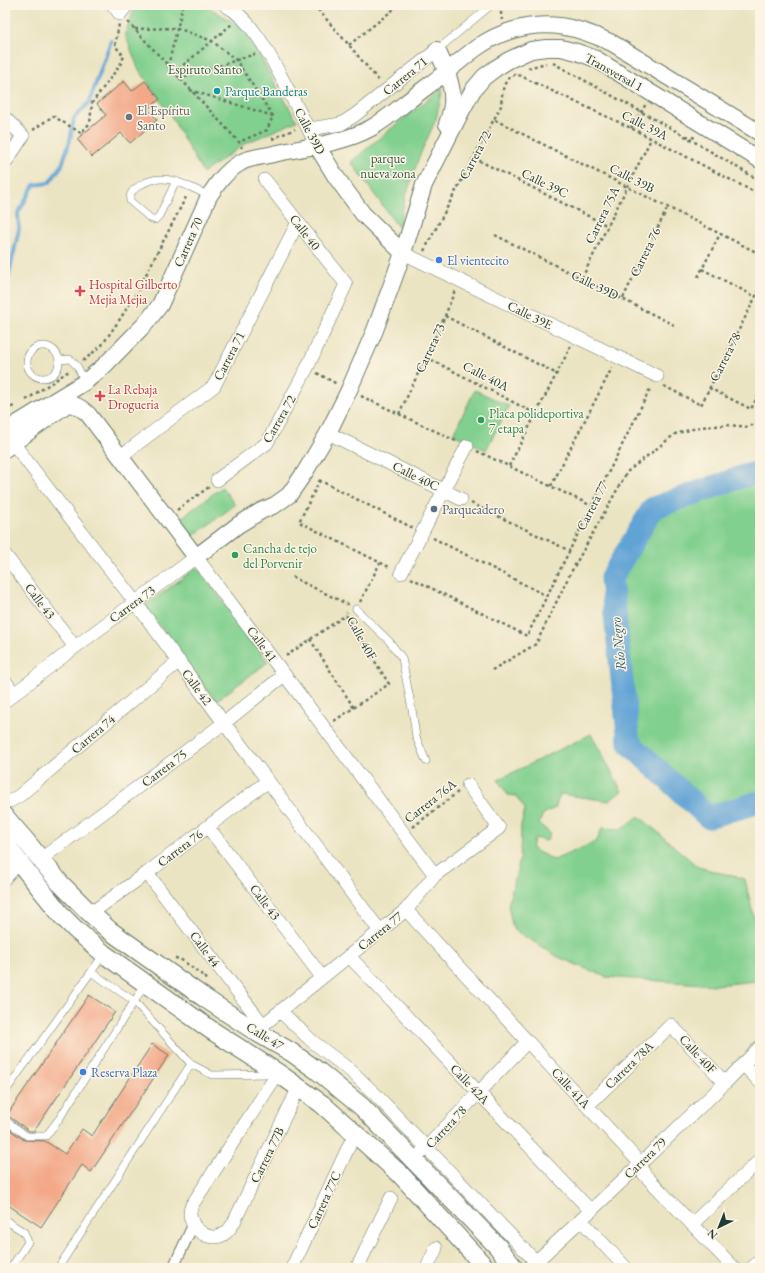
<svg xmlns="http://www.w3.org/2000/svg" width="765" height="1273" viewBox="0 0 765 1273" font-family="'EB Garamond',serif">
  <rect width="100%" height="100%" fill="#fcf5e5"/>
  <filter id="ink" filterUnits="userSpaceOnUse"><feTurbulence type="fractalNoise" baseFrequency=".025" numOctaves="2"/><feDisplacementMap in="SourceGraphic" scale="8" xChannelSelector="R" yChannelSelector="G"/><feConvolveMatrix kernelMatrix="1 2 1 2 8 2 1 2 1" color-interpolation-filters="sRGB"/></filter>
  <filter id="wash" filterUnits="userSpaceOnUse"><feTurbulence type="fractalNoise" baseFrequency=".012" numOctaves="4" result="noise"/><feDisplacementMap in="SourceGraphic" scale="16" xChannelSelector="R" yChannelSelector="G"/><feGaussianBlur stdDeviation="0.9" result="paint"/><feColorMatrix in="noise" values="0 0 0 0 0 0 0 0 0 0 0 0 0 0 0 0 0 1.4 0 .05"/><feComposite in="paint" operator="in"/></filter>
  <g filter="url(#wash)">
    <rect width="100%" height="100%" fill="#ebe4c2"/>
    <path fill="#82d08f" stroke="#508662" d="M139 5H205L244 29 297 121 246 143 203 173 171 116 138 68 125 34 135 7Z
      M443 88 436 119 419 157 405 199 398 227 351 162 383 135Z
      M475 390 509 406 486 450 453 434Z
      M760 472V802L708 817 629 743 611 578 653 508 744 476Z
      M222 487 235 505 193 536 180 519Z
      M197 567 268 662 216 701 145 606Z
      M591 734 622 791 609 801 560 794 555 808 543 814 539 824 550 833 547 841 534 838 532 849 554 860 597 841 602 828 622 829 639 816 698 867 745 879 757 932 758 981 715 985 606 977 558 957 513 929 508 905 520 859 521 825 525 809 516 796 508 795 498 780Z"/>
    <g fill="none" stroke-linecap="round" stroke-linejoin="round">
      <path stroke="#61a3d5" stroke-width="4" d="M5 286 7 283 19 229 18 213 34 185 49 183 62 165 70 140 74 118 89 103 111 41"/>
      <path stroke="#61a3d5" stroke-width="23" d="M760 472 744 476 653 508 611 578 629 743 708 817 760 802"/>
    </g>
    <g id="blocks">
      <path fill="#f3a888" d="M124 81 132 91 145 81 160 99 148 109 157 120 130 143 121 133 92 157 77 139 106 115 97 104Z
        M89 995 115 1012 34 1131H29L7 1115Z
        M152 1044 169 1055 91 1172 82 1165 41 1227 5 1203V1126L24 1140 45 1141 65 1154 82 1129 92 1136Z"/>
    </g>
  </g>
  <g filter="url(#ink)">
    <use href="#blocks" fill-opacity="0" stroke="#676" stroke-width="1"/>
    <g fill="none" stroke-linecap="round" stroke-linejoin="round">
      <g stroke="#676" stroke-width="8">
        <path id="service" d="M437 50 489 7V5
          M176 181 159 216 155 220 150 218 130 201C129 193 133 190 139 186 163 170 186 185 209 196
          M27 362a16 16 0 1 1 32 0a16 16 0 1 1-32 0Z
          M59 360 70 359 77 366 85 382
          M356 609 389 641 402 658 413 715 416 737 426 761
          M91 972 134 1001 191 1064 212 1075 271 1074
          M5 1092 104 954
          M5 1120 27 1136H46L59 1119 146 983
          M5 1220 24 1232 28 1242 11 1268
          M58 1268 191 1064"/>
      </g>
      <g stroke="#676" stroke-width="12">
        <path id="pedestrian" d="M173 1268 193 1225"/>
      </g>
      <g stroke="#676" stroke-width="14">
        <path id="minor" d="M113 5 120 14 127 5
          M225 5C254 20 272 60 287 88 297 107 307 126 317 146
          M5 118 23 136 5 163
          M309 129 341 124 355 115 437 50
          M403 253 657 376
          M328 433 461 499
          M13 443 135 602 224 723 268 781 380 931
          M121 456 214 386 298 222
          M217 480 267 443 307 368 346 284 265 180
          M5 555 75 647
          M401 573 467 446
          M5 681 14 694
          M5 701 75 647 196 557 435 875
          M5 801H10L19 796 179 661
          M208 827 322 977
          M41 859 224 723 284 675
          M147 873 263 1025
          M5 878 19 862
          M406 910 640 1163 644 1174 734 1268
          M91 913 147 873 268 781
          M349 956 591 1211
          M280 1011 313 1042 351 1071 375 1094 542 1268
          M258 1033 263 1025 406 910 435 875 499 828 468 785
          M743 1064 760 1082
          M278 1073 192 1205C183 1223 207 1245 224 1234 229 1231 231 1227 234 1222L299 1087
          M588 1105 671 1025 725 1083
          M421 1153 527 1042
          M581 1220 626 1268
          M692 1224 760 1160
          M292 1268 355 1133
          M357 1268 391 1198
          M427 1268 436 1248
          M529 1268 581 1220 725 1083 760 1047
          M752 1268 760 1261"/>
      </g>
      <g stroke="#676" stroke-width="18">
        <path id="tertiary" d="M437 50C445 67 454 85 452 105 451 112 449 118 447 124
          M317 146 336 177 363 214 403 253
          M5 431 85 382 104 366 146 323 160 305 209 196C217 184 226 171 240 163 248 158 259 157 269 155 302 147 340 145 371 128 382 122 393 113 403 105 417 94 432 83 446 72 468 55 482 40 510 31 548 19 578 27 612 43L760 133
          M5 449 66 405C75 403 81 408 88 414L196 557 238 525 261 511 275 505 289 495 305 472 328 433 349 390 375 330 393 281 403 253 424 185 462 110 473 90 484 77 496 68 509 60 531 50 546 48H561L577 52 596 59 760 160"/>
      </g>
      <g stroke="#676" stroke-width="20">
        <path id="secondary" d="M5 817 25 840 60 883 87 910 109 930 206 999 258 1033 291 1052 318 1071 362 1107 498 1247 514 1268
          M5 844 62 916 76 930 104 954 211 1030 278 1073 322 1104 401 1175 486 1268"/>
      </g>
      <path stroke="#676" stroke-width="2.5" stroke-dasharray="3 3" stroke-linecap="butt" d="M314 5 349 45 379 81
        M500 6 502 20
        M128 22 239 142 242 148
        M135 29 177 28 212 41 236 60 273 116
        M349 45 399 5
        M553 63 683 135 760 181
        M168 66 183 5
        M528 68 546 63
        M174 73 232 24
        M179 79 255 54
        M190 90 273 116 267 130 239 142
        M495 120 760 254
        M631 128 646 104
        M33 130 53 116 81 133 90 123 92 103 120 65 124 56 115 46 119 24
        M686 136 697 138
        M272 139 295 129
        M474 158 608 226
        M495 235 674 325
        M424 251 501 106C502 96 502 79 514 75 519 74 525 78 529 80L631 128 760 195
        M702 269 756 297
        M698 277 720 234
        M582 278 651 139
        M623 298 668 207
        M445 316 557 374
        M426 357 536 414
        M83 361 102 345 120 319 136 294 186 197 188 196
        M317 373 337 384
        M664 386 701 405 760 288
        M709 388 751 409 760 392
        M361 396 456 441
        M26 400 69 371
        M5 408 16 406
        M399 414 445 316 455 290
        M477 451 592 506
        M509 466 571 346
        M319 480 413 528
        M320 480 299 522 391 568
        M551 486 612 368
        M471 503 570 551
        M177 510 209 487
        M433 538 547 596
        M292 577 349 605
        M411 578 527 636 651 387
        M360 602 380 563
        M310 639 354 708
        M286 656 346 615
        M492 670 536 644 570 574 627 472 675 434 700 427 727 425 749 427 760 420
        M334 721 389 684 346 615 347 612
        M413 827 458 792
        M175 958 180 959 205 977 208 981"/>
      <use href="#service" stroke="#fff" stroke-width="7"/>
      <use href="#pedestrian" stroke="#fff" stroke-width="10"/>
      <use href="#minor" stroke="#fff" stroke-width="13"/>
      <use href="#tertiary" stroke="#fff" stroke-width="16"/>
      <use href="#secondary" stroke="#fff" stroke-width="18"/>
    </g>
  </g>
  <circle fill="#0f9aa8" stroke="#fcf5e5" stroke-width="1.5" cx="217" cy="91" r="4"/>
  <circle fill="#6b7280" stroke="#fcf5e5" stroke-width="1.5" cx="129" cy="117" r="4"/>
  <g fill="#3f7fe0" stroke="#fcf5e5" stroke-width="1.5">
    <circle cx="439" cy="260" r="4"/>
    <circle cx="83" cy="1072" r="4"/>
  </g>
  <g fill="#e0444e" stroke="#fcf5e5" stroke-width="1.5">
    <path d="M78 285h4v4h4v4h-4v4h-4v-4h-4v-4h4z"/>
    <path d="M98 390h4v4h4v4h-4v4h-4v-4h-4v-4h4z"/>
  </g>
  <g fill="#2e9e5b" stroke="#fcf5e5" stroke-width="1.5">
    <circle cx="481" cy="420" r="4"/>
    <circle cx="235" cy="555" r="4"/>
  </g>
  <circle fill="#5c6f8a" stroke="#fcf5e5" stroke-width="1.5" cx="434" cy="509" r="4"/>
  <g text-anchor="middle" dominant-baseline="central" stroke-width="3" stroke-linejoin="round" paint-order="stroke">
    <g font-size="13" fill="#335a46" stroke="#fcf5e5">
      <text x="205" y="69">Espiruto Santo</text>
      <text x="388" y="158">parque<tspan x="388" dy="15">nueva zona</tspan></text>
    </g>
    <g font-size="13" fill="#1f3d34" stroke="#fcf5e5">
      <text transform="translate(614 72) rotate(29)">Transversal 1</text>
      <text transform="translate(405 76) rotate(-39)">Carrera 71</text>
      <text transform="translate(645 125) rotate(27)">Calle 39A</text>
      <text transform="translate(310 131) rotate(62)">Calle 39D</text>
      <text transform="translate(475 155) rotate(-62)">Carrera 72</text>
      <text transform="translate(632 178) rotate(27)">Calle 39B</text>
      <text transform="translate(545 183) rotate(26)">Calle 39C</text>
      <text transform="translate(602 215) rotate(-64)">Carrera 75A</text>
      <text transform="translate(305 232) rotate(52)">Calle 40</text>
      <text transform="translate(188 242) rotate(-66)">Carrera 70</text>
      <text transform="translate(645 252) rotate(-64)">Carrera 76</text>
      <text transform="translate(595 285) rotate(26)">Calle 39D</text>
      <text transform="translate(530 315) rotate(26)">Calle 39E</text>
      <text transform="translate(430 348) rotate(-65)">Carrera 73</text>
      <text transform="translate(229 356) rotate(-63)">Carrera 71</text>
      <text transform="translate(725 357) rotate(-63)">Carrera 78</text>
      <text transform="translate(486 376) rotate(27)">Calle 40A</text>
      <text transform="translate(279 419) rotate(-60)">Carrera 72</text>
      <text transform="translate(416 476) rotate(26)">Calle 40C</text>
      <text transform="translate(592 506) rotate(-63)">Carrera 77</text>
      <text transform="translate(40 601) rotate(53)">Calle 43</text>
      <text transform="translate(132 604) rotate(-36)">Carrera 73</text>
      <text transform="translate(362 638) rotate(61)">Calle 40F</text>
      <text transform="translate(262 644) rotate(53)">Calle 41</text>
      <text transform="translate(197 687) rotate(54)">Calle 42</text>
      <text transform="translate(93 734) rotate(-40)">Carrera 74</text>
      <text transform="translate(164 768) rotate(-37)">Carrera 75</text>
      <text transform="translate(430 801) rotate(-38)">Carrera 76A</text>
      <text transform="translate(180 848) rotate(-37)">Carrera 76</text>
      <text transform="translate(265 902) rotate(53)">Calle 43</text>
      <text transform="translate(380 931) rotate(-39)">Carrera 77</text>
      <text transform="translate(205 949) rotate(53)">Calle 44</text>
      <text transform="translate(265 1036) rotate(31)">Calle 47</text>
      <text transform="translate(698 1054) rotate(47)">Calle 40F</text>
      <text transform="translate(629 1065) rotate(-44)">Carrera 78A</text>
      <text transform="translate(470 1084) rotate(46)">Calle 42A</text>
      <text transform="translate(571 1088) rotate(47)">Calle 41A</text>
      <text transform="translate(446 1127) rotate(-47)">Carrera 78</text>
      <text transform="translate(267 1155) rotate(-64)">Carrera 77B</text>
      <text transform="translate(645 1158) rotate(-44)">Carrera 79</text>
      <text transform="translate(324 1200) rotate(-65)">Carrera 77C</text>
    </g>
    <g font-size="13" fill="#0d838f" stroke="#fcf5e5" text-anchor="start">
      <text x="225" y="91">Parque Banderas</text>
    </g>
    <g font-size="13" fill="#5b616d" stroke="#fcf5e5" text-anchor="start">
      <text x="137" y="110">El Espíritu<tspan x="137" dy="15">Santo</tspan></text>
    </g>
    <g font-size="13" fill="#366cbe" stroke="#fcf5e5" text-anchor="start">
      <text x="447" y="260">El vientecito</text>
      <text x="91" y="1072">Reserva Plaza</text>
    </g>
    <g font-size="13" fill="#be3a42" stroke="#fcf5e5" text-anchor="start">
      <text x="89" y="284">Hospital Gilberto<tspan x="89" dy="15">Mejia Mejia</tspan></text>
      <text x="108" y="389">La Rebaja<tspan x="108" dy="15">Drogueria</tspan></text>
    </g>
    <g font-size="13" fill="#27864d" stroke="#fcf5e5" text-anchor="start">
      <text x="489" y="413">Placa polideportiva<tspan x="489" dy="15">7 etapa</tspan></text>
      <text x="243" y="548">Cancha de tejo<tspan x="243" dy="15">del Porvenir</tspan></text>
    </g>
    <g font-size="13" fill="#4e5e75" stroke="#fcf5e5" text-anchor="start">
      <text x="442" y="509">Parqueadero</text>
    </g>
    <g font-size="14" font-style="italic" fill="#335c64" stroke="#fcf5e5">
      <text transform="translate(618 644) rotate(-96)">Río Negro</text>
    </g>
  </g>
  <rect width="765" height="1273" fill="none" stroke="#fcf5e5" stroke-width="20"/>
  <g transform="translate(719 1227) rotate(223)" stroke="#fcf5e5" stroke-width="3" paint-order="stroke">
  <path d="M0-3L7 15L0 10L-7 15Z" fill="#1f3d34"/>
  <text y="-6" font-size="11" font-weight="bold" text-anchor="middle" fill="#1f3d34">N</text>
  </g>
</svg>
